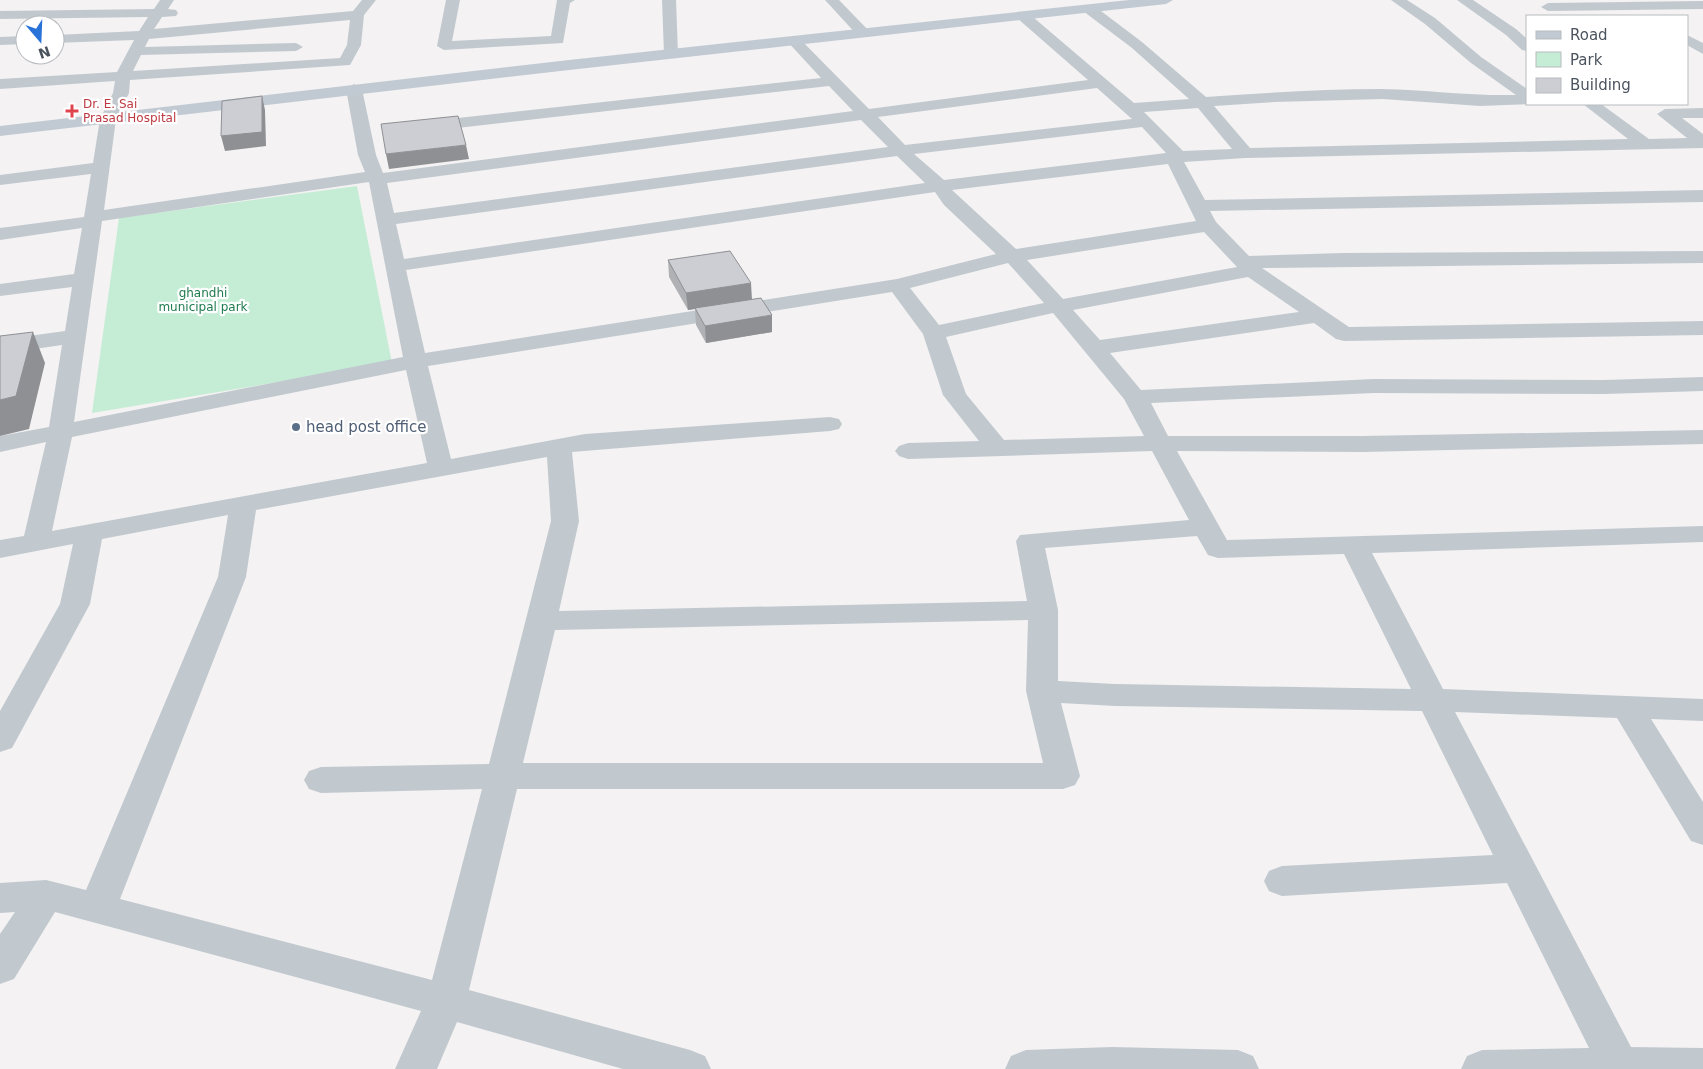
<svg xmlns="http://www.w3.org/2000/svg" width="1703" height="1069" viewBox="0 0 1703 1069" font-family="'DejaVu Sans',sans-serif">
  <rect width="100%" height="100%" fill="#f4f2f2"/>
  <path fill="#c5edd5" d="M357 186 392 363 92 413 119 218Z"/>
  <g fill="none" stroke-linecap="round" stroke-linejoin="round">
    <path fill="#c1c9cf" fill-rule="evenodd" d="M160 0H174L168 9 176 10 178 13 176 16 162 17 154 29 353 11 362 0H376L364 15 361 45 350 65 130 80 129 93 116 119 104 210 365 172 358 155 346 89 354 84 362 89 376 155 383 173 853 111 829 86 422 132 416 131 414 127 416 123 422 122 821 78 786 40 793 36 798 37 869 109 1088 80 1017 18 1015 15 1017 12H1027L1134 103 1189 99 1132 48 1083 11 1081 8 1083 5H1093L1142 42 1206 97C1265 93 1323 89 1382 89 1427 90 1471 96 1516 95L1471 63 1425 24 1391 0H1407L1435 18 1481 57 1527 89V104H1531L1480 106 1383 99 1274 102 1214 106 1250 148 1628 139 1583 104H1601L1649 139 1687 138 1657 114 1665 109 1703 108V118H1682L1703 134V148L1245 158 1184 162 1205 200 1703 190V202L1210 211 1216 222 1249 256 1342 253 1703 251V263L1262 268 1349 327 1703 321V335L1344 341 1336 339 1314 323 1110 353 1141 390 1374 379 1604 380 1703 377V391L1604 394 1374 393 1151 403 1168 436H1363L1703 430V444L1363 452 1177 451 1227 540 1703 526V542L1372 553 1443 689 1703 699V721L1651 719 1703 802V845L1691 841 1617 718 1455 712 1631 1047 1703 1048V1069H1461L1467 1056 1482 1050 1589 1048 1507 883 1282 896 1269 891 1264 881 1269 871 1282 866 1493 855 1422 711 1115 706 1061 703 1080 776 1075 785 1063 789H517L469 990 690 1050 705 1056 711 1069H623L457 1022 437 1069H395L421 1011 55 912 14 979 0 984V934L15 912 0 913V883L46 880 86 890 218 577 228 515 102 539 90 604 12 748 0 752V711L60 604 73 544 0 558V540L24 536 46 442 0 452V436L49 427 62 345 0 354V340L65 331 72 287 0 296V284L74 274 82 228 0 240V228L84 217 91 174 0 185V175L93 163 100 119 113 93 115 81 0 89V79L117 72 134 40 55 43V35L139 31 148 17 0 19V11L154 9ZM350 20 347 45 340 58 133 71 141 55 296 51 303 47 296 43 145 47 149 39ZM1097 88 1132 119 905 145 878 117ZM1198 108 1232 149 1183 151 1144 112ZM861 120 888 147 394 213 387 183ZM1142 127 1166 153 944 180 914 154ZM897 156 925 183 404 259 396 224ZM1168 164 1196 221 1016 249 952 190ZM369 182 403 357 74 422 102 221ZM935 192 944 205 996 254 897 279 425 353 406 270ZM1204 232 1237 267 1063 299 1027 260ZM1008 263 1044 303 939 325 910 288ZM1248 277 1299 312 1100 340 1073 310ZM892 292 923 334 943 395 979 441 908 443 899 446 895 451 899 456 908 459 1152 451 1189 520 1020 535 1016 541 1027 601 559 611 579 521 572 452 830 431 839 429 842 424 839 419 830 417 585 434 451 459 428 366ZM1053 313 1124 399 1144 436 1004 440 966 394 946 337ZM406 370 427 463 52 531 72 437ZM547 457 551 521 489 764 321 767 309 771 304 780 309 789 321 793 482 789 432 980 120 899 246 577 256 510ZM1197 536 1208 555 1218 558 1344 554 1411 689 1115 684 1058 681V610L1045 548ZM1028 620 1026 691 1043 763H523L555 630Z
      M446 0H460L452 41 551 36 557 0H575L570 3 563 43 444 50 437 46Z
      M662 0H676L678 54 671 58 664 54Z
      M825 0H839L869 31 871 34 869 37H859Z
      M1457 0H1473L1516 29 1527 39V51L1522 50 1506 35Z
      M1703 1V9L1548 11 1541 7 1548 3Z
      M1687 35 1703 43V54L1687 45Z
      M25 36V44L0 45V37Z
      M1112 1047 1238 1050 1253 1056 1259 1069H1005L1011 1056 1026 1050Z"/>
    <path fill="#c1cad3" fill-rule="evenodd" d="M1129 0H1173L1166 4 569 70 0 136V126L569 60Z"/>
  </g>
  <path fill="#afb1b5" d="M668 260 752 299 772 332 706 343 696 325 695 309 688 310 669 277Z"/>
  <path fill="#8f9094" d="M262 96 265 110 266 146 225 151 221 136Z
    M466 145 469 159 389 169 386 154Z
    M751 283 752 300 688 310 686 293Z
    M772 315V332L706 343 705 326Z
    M33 332 45 363 29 429 0 436V400Z"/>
  <path fill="#ccced3" stroke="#8f9094" d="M262 96V132L221 136 222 101Z
    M458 116 466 145 386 154 381 124Z
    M730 251 751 283 686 293 668 260Z
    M761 298 772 315 705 326 695 308Z
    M33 332 16 396 0 400V336Z"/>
  <path fill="#e0444e" stroke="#fff" stroke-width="2" d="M69.5 103.5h5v5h5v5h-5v5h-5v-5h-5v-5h5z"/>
  <circle fill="#5c6f8a" stroke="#fff" stroke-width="2" cx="296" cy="427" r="5"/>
  <g text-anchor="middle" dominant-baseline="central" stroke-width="4.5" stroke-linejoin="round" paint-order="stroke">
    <g font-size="12" fill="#be3a42" stroke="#fff" text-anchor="start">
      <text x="83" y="104">Dr. E. Sai<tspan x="83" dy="14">Prasad Hospital</tspan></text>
    </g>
    <g font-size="12" fill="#1f7b4e" stroke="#fff">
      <text x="203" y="293">ghandhi<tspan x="203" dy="14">municipal park</tspan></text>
    </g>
    <g font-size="15" fill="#4e5e75" stroke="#fff" text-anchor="start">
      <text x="306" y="427">head post office</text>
    </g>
  </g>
  <rect x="1526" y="15" width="162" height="90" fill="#ffffff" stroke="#b7bbbf"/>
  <rect x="1536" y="31" width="25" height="8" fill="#c1cad3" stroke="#b7bbbf"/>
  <text x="1570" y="40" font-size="15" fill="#4b545e">Road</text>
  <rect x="1536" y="52" width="25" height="15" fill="#c5edd5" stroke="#b7bbbf"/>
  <text x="1570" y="65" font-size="15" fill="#4b545e">Park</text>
  <rect x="1536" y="78" width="25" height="15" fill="#ccced3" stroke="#b7bbbf"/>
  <text x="1570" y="90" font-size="15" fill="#4b545e">Building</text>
  <g transform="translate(40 40) rotate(161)"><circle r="24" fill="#ffffff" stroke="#b7bbbf"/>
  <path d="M0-4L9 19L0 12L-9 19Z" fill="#2872d8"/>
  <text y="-8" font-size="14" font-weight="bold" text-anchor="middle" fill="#4b545e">N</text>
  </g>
</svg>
